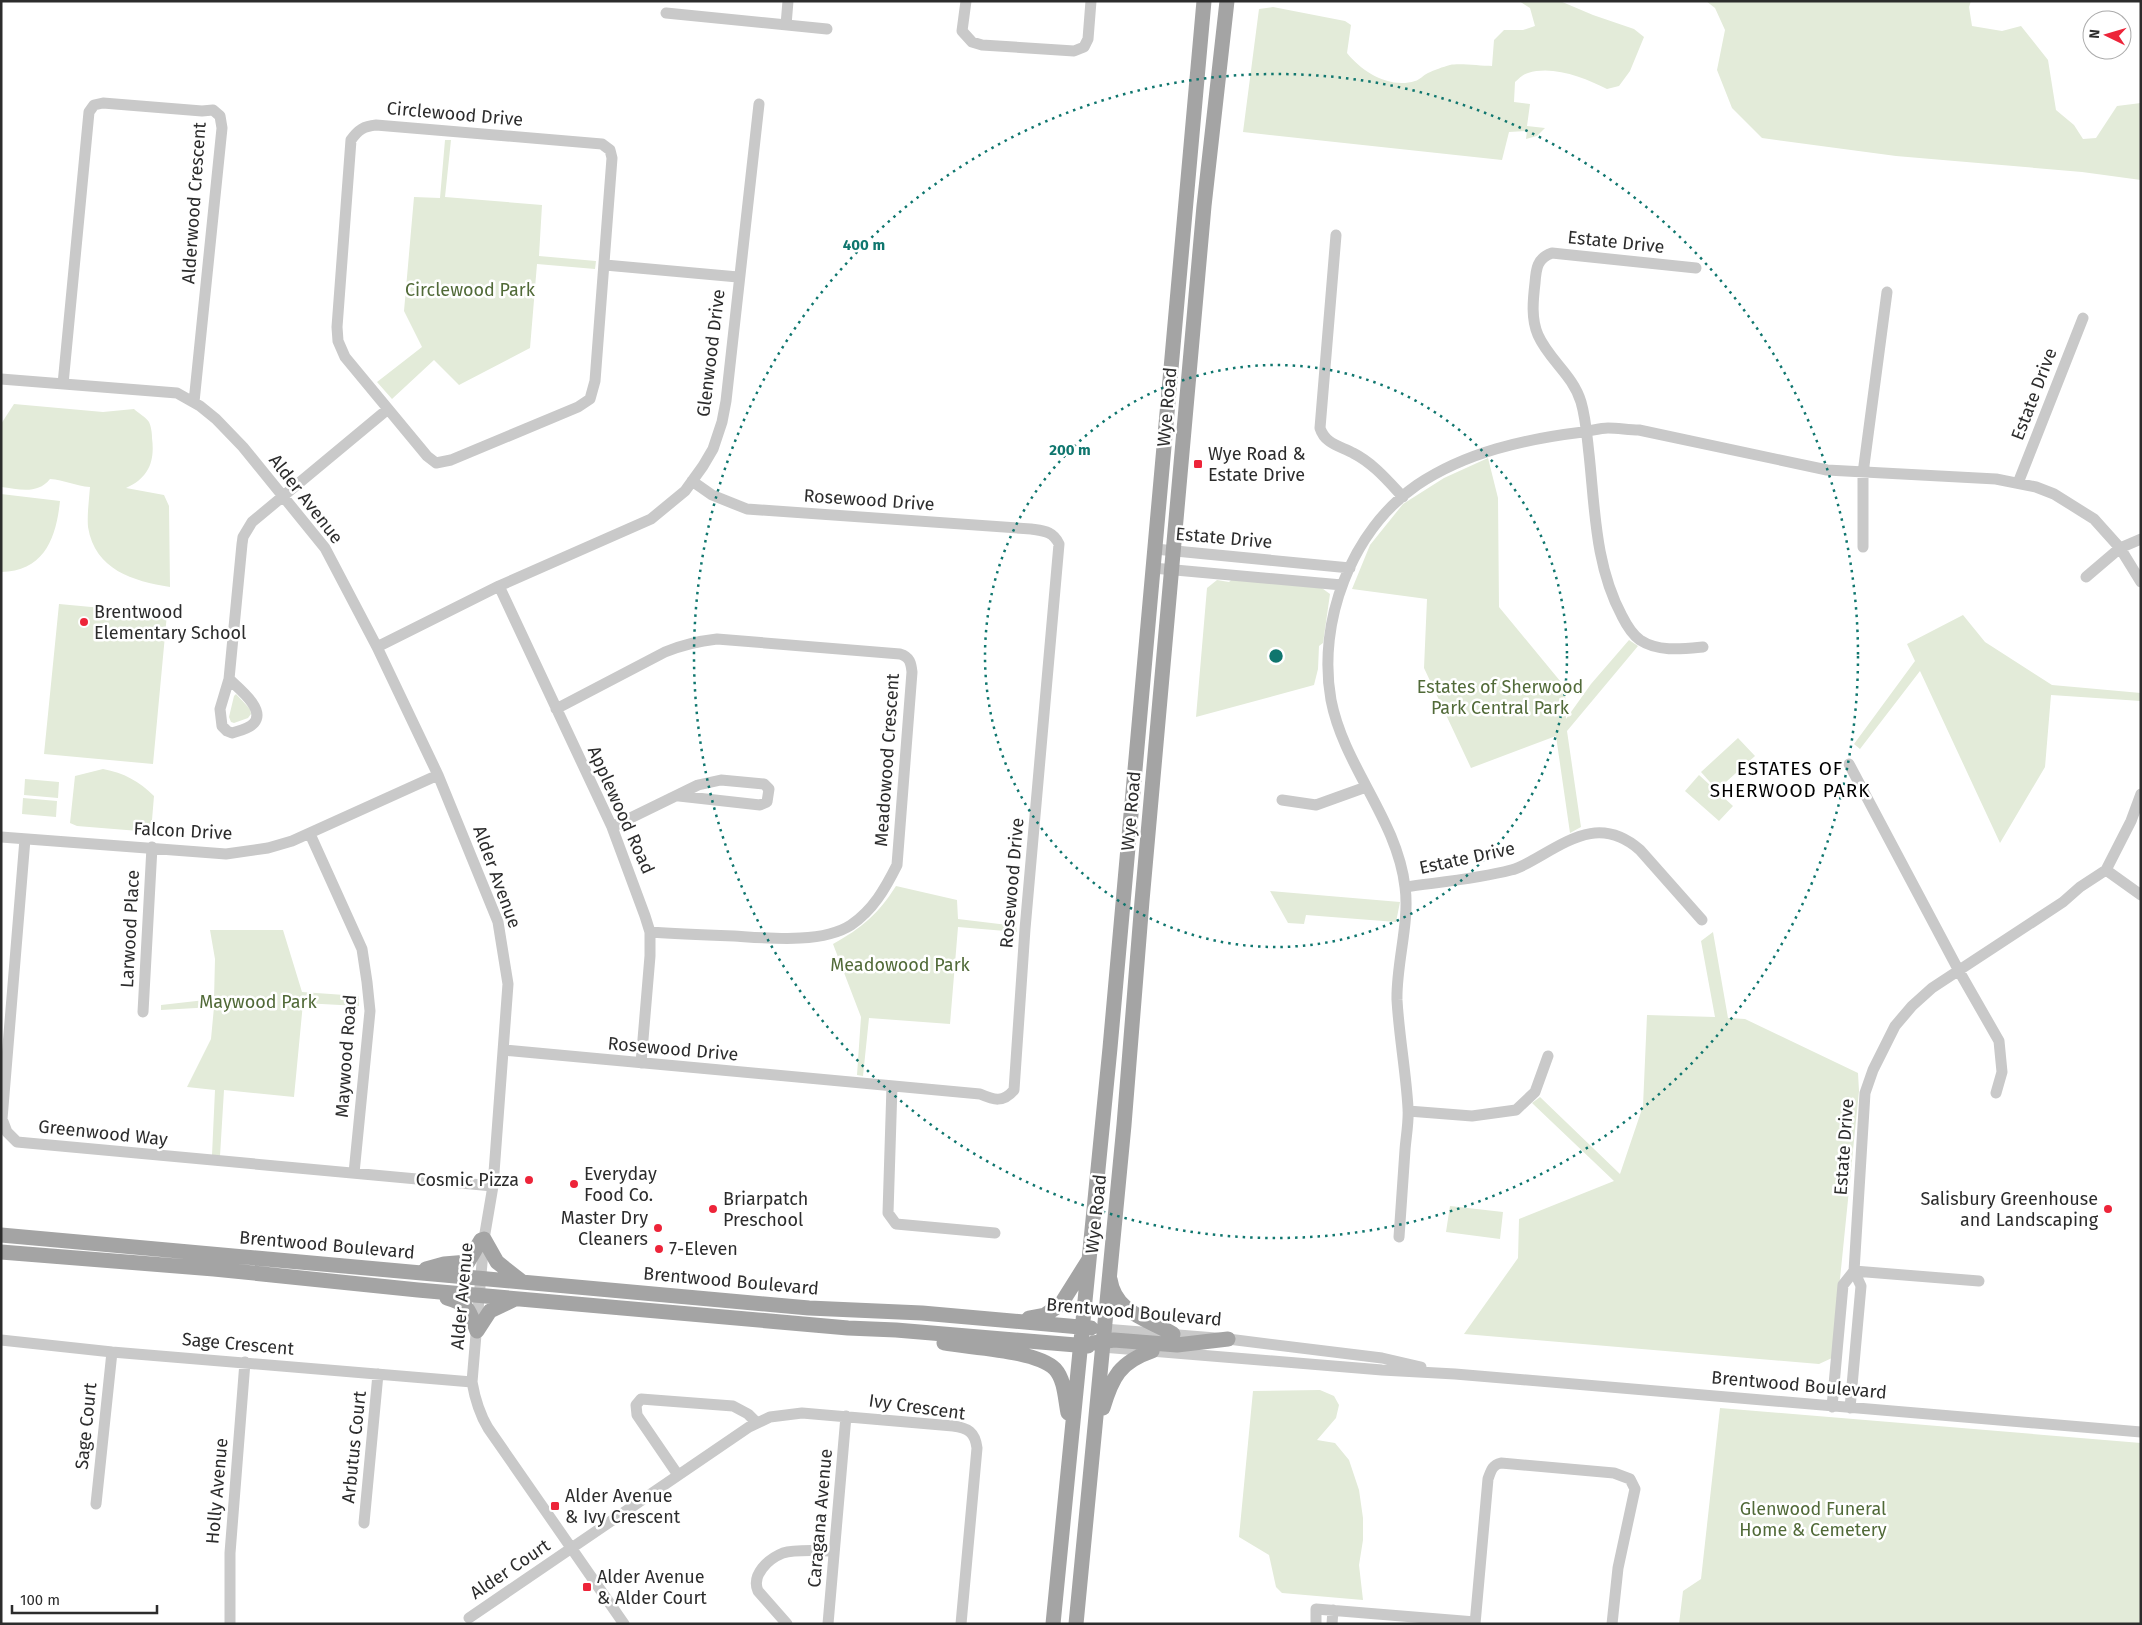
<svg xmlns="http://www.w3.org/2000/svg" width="2142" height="1625" viewBox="0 0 2142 1625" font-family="'Fira Sans',sans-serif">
  <rect width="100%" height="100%" fill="#fff"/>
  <path fill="#e3ebd9" d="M1519 1H1560L1593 15 1634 29 1644 37 1630 71 1619 86 1607 89C1585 78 1553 65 1528 73 1523 74 1519 79 1515 82L1514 102 1530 104 1527 126 1545 128 1537 136 1526 139 1527 131 1509 132 1502 160 1243 132 1259 9 1273 7 1345 21 1351 25 1347 53C1362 72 1390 89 1415 81 1420 80 1423 75 1428 73 1434 70 1443 67 1450 65 1460 63 1480 66 1492 66L1494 40 1504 30H1523L1535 26 1530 8Z
    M1706 1H1971L1969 7 1972 26 2002 31 2021 26 2048 60 2056 110 2074 125 2083 139 2096 138 2117 106 2141 103V180L2082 172 1896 156 1762 138 1732 108 1717 70 1725 30 1715 8Z
    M445 140H451L445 197 542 205 539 256 596 261 595 269 537 264 530 348 459 385 434 360 392 399 377 382 422 347 404 311 414 197 440 198Z
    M14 404 103 412 134 409C138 413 146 417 149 422 151 426 152 433 152 438 155 461 149 478 126 488L164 495 169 506 170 587C133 581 95 570 88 527 87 514 89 500 90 487 76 486 64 480 50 479 37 495 19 489 1 487V424Z
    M1488 458 1498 498 1499 607 1565 687 1566 719 1591 684 1629 640 1638 646 1567 731 1581 827 1570 833 1556 736 1471 768 1424 668 1427 599 1352 589 1370 545 1403 504 1444 478Z
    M1 494 60 501C56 539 44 571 1 572Z
    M1232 579 1319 586 1330 594 1323 643 1319 646 1318 669 1314 685 1196 717 1207 588 1217 580 1229 582Z
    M59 604 167 614 153 764 44 754Z
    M1963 615 1985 642 2052 685 2141 693V701L2051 695 2045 767 2000 843 1920 671 1860 749 1854 744 1915 661 1907 644Z
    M236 694 250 709 251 714 248 718 234 723 231 722 229 717 234 696Z
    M1738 738 1755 756 1717 790 1701 772Z
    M103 769C124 773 139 781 154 796L151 832 77 826 70 823 75 776Z
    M1699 775 1733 806 1719 821 1685 791Z
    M25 779 59 782 58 798 24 795Z
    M23 798 57 801 56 817 22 814Z
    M896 886 957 900 958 919 1016 926 1017 932 958 927 950 1024 869 1018 863 1076 857 1075 861 1017 833 944C862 928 878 914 896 886Z
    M1270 891 1400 902 1396 922 1306 915 1304 924 1288 923Z
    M210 930H283L302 992 359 996V1006L303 1003 294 1097 224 1090 220 1156 212 1155 215 1090 187 1087 211 1039 214 1007 161 1010V1005L214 999 215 959Z
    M1713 932 1728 1018 1745 1019 1858 1073 1859 1091 1832 1358 1819 1364 1464 1334 1518 1258 1519 1219 1614 1181 1532 1103 1540 1097 1620 1174 1643 1106 1647 1015 1715 1017 1701 941Z
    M1450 1206 1503 1212 1500 1239 1446 1232Z
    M1320 1390 1334 1396 1339 1405 1336 1418 1317 1440 1335 1443 1349 1460 1359 1490 1363 1518V1540L1359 1565 1363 1600 1282 1593 1276 1587 1269 1555 1239 1537 1253 1391Z
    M1720 1408 2141 1443V1624H1679L1683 1591 1701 1579Z"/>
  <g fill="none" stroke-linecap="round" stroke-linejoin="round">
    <path stroke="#c9c9c9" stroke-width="11" d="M966 1 962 31 972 42 982 45 1074 51 1084 47 1088 39 1091 1
      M666 13 827 29
      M786 25 788 1
      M376 125 602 144 610 150 612 158 595 381 590 399 578 407 451 460 436 463 427 456 345 357 338 341 337 327 351 140C358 130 364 126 376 125Z
      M1336 235 1320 428C1325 444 1340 446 1353 453 1373 463 1388 481 1403 497
      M605 265 738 277
      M1696 268 1552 253C1537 258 1536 269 1535 283 1533 300 1531 319 1538 335 1549 360 1573 375 1581 402 1586 419 1587 437 1589 454 1595 509 1595 566 1622 616 1626 624 1633 635 1640 640 1658 652 1682 649 1703 647
      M1 379 177 393 200 406 216 419 243 447 325 548 377 647 438 775 498 922 508 984 493 1186 484 1239 472 1382C475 1399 479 1413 488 1428L624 1624
      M63 384 89 112 94 105 103 103 202 111 213 110 220 116 222 128 194 402
      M2018 483 2083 318
      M1863 547V473L1887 292
      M1155 549 1350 568
      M1153 568 1342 585
      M2086 577 2120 548 2141 539
      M499 586 612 827 645 916 650 932V956L641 1063
      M377 647 499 586 651 519 685 491 703 466 713 449 722 422 726 401 759 104
      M229 679C238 688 266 709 254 723 249 729 238 731 232 733L227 731 222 726 220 709 229 679 242 544 243 537 252 522 388 409
      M556 709 665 652C682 645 699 641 717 639L900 654C910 657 911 663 912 672L897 865C885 889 873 910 851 925 822 944 767 938 734 936 706 935 678 934 650 932
      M1849 764 1959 971 1999 1041 2002 1072 1996 1093
      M1282 800 1316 805 1366 787
      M612 827 698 785 721 780 764 784 769 789 767 802 760 805 679 796
      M310 834 362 949 367 982 370 1011 354 1173
      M1 837 226 854 268 848 292 841 438 775
      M25 839 2 1119 7 1132 17 1142 493 1186
      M2106 870 2141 895
      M1405 887C1440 882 1477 879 1511 870 1520 868 1528 863 1535 859 1572 838 1602 817 1640 850L1702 920
      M143 1012 152 847
      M504 1050 980 1094C994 1100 1003 1103 1014 1090L1025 929 1059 544C1053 531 1044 531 1031 529L747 509 712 495 692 481
      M892 1086 888 1213 896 1224 995 1233
      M1408 1111 1472 1116 1516 1110 1535 1092 1548 1056
      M1399 1237C1401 1208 1403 1179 1405 1150 1406 1136 1409 1122 1408 1108 1406 1072 1399 1036 1397 1000 1396 964 1410 922 1405 887 1397 819 1344 767 1331 700 1317 622 1351 531 1417 485 1466 452 1525 439 1583 432 1591 431 1600 428 1608 428 1618 428 1629 430 1639 430L1827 470 1996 479 2036 487 2054 494 2094 519 2120 548 2141 582
      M1854 1271 1979 1281
      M1104 1329 1228 1339 1382 1358 1421 1367
      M1 1340 112 1352 472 1382
      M1102 1347 1382 1370 1455 1374 2141 1432
      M1832 1407 1843 1285 1854 1271
      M1850 1408 1861 1286 1854 1271 1865 1093 1873 1070 1895 1026 1912 1006 1932 988 2063 902 2080 887 2106 870 2131 821 2141 794
      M678 1475 637 1415 636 1405 641 1399 733 1406 748 1414 757 1423
      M96 1504 112 1352
      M364 1523 378 1374
      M469 1618 749 1427 770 1417 802 1413 953 1426C968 1428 975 1432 977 1448L961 1624
      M230 1624V1553L245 1362
      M787 1624 758 1591C751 1575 768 1559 783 1553 796 1549 820 1551 834 1551
      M828 1624 846 1416
      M1316 1624V1609L1475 1622
      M1332 1624 1333 1610
      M1475 1624 1488 1479C1491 1471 1492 1465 1501 1463L1614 1473 1630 1479 1635 1489 1618 1568 1612 1624"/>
    <path stroke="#a4a4a4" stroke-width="15" d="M1 1235 809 1308 922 1313 1091 1328
      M1 1252 214 1269 418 1290 848 1328 896 1330 1088 1346
      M426 1269 444 1264 468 1262 481 1240 484 1239 497 1262 521 1281
      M1110 1279C1115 1313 1148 1319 1173 1334
      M447 1298C469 1304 469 1310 477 1331
      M1029 1318 1045 1315 1061 1304 1088 1261
      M477 1331 490 1311 515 1299
      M944 1343C971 1348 1036 1350 1055 1369 1065 1380 1065 1399 1068 1413
      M1093 1343 1114 1340 1177 1345 1228 1339
      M1103 1408C1112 1377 1120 1362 1152 1351
      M1053 1624 1110 1048 1204 1
      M1076 1624 1124 1125 1142 901 1204 206 1227 1"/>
  </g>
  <g fill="none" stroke="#0f766e" stroke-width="2.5" stroke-dasharray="2.5 5">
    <circle cx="1276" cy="656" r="291"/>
    <circle cx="1276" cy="656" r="582"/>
  </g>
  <g fill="#ed2439" stroke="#fff" stroke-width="2">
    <rect x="1193" y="459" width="10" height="10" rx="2.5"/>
    <circle cx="84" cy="622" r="5"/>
    <circle cx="529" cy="1180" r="5"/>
    <circle cx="574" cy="1184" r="5"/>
    <circle cx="713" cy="1209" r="5"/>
    <circle cx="2108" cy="1209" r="5"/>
    <circle cx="658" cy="1228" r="5"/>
    <circle cx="659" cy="1249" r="5"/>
    <rect x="550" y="1501" width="10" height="10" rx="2.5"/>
    <rect x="582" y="1582" width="10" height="10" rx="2.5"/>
  </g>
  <g text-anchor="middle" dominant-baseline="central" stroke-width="5" stroke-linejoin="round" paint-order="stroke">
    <g font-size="18" fill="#2c2c2c" stroke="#fff">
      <text transform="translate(455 114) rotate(5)">Circlewood Drive</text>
      <text transform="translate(194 203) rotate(-86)">Alderwood Crescent</text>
      <text transform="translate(1616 242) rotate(6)">Estate Drive</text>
      <text transform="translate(711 353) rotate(-83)">Glenwood Drive</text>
      <text transform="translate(2034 394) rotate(-69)">Estate Drive</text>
      <text transform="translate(1167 407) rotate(-85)">Wye Road</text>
      <text transform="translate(306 499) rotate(52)">Alder Avenue</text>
      <text transform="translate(869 500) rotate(4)">Rosewood Drive</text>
      <text transform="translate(1224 538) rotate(5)">Estate Drive</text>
      <text transform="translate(887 760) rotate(-86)">Meadowood Crescent</text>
      <text transform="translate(621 810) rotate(66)">Applewood Road</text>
      <text transform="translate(1131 811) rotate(-85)">Wye Road</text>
      <text transform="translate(183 831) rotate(3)">Falcon Drive</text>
      <text transform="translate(1467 858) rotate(-12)">Estate Drive</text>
      <text transform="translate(497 877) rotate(70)">Alder Avenue</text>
      <text transform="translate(1012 883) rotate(-85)">Rosewood Drive</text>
      <text transform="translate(130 929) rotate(-87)">Larwood Place</text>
      <text transform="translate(673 1049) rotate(5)">Rosewood Drive</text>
      <text transform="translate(346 1056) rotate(-86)">Maywood Road</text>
      <text transform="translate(103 1133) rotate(6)">Greenwood Way</text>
      <text transform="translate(1844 1147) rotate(-86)">Estate Drive</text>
      <text transform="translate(1096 1214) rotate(-84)">Wye Road</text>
      <text transform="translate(327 1245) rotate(5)">Brentwood Boulevard</text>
      <text transform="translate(731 1281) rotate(5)">Brentwood Boulevard</text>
      <text transform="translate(462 1296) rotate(-85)">Alder Avenue</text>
      <text transform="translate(1134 1312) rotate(5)">Brentwood Boulevard</text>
      <text transform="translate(238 1344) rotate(5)">Sage Crescent</text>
      <text transform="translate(1799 1385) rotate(5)">Brentwood Boulevard</text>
      <text transform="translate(917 1407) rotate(8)">Ivy Crescent</text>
      <text transform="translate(86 1426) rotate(-84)">Sage Court</text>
      <text transform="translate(354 1447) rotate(-84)">Arbutus Court</text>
      <text transform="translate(217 1491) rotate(-85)">Holly Avenue</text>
      <text transform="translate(820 1518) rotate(-85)">Caragana Avenue</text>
      <text transform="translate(510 1569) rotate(-34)">Alder Court</text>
    </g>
    <g font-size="18" fill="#516a38" stroke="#fff">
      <text x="470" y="290">Circlewood Park</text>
      <text x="1500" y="687">Estates of Sherwood<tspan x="1500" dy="21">Park Central Park</tspan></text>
      <text x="900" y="965">Meadowood Park</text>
      <text x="258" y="1002">Maywood Park</text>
      <text x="1813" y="1509">Glenwood Funeral<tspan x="1813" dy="21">Home &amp; Cemetery</tspan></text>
    </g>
    <g font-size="18" fill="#2c2c2c" stroke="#fff" text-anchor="start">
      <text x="1208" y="454">Wye Road &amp;<tspan x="1208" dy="21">Estate Drive</tspan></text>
      <text x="94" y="612">Brentwood<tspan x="94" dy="21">Elementary School</tspan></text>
      <text x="584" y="1174">Everyday<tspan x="584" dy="21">Food Co.</tspan></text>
      <text x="519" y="1180" text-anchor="end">Cosmic Pizza</text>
      <text x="723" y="1199">Briarpatch<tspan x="723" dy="21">Preschool</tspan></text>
      <text x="2098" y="1199" text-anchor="end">Salisbury Greenhouse<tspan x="2098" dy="21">and Landscaping</tspan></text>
      <text x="648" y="1218" text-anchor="end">Master Dry<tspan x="648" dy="21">Cleaners</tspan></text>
      <text x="669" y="1249">7-Eleven</text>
      <text x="565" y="1496">Alder Avenue<tspan x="565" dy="21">&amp; Ivy Crescent</tspan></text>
      <text x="597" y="1577">Alder Avenue<tspan x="597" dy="21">&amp; Alder Court</tspan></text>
    </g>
    <g font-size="19" letter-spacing="1" fill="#000" stroke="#fff">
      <text x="1790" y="768">ESTATES OF<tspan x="1790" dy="22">SHERWOOD PARK</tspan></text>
    </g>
  </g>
  <circle cx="1276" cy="656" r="8" fill="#0f766e" stroke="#fff" stroke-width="2.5"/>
  <g font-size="15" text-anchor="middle" font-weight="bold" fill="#0f766e" stroke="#fff" stroke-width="5" stroke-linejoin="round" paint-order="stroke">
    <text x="864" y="250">400 m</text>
    <text x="1070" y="455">200 m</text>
  </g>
  <rect width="2142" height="1625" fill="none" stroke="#2c2c2c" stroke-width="5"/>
  <g transform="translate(2107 35) rotate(275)"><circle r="24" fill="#ffffff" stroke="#ababab"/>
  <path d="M0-4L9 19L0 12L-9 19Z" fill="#ed2439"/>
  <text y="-8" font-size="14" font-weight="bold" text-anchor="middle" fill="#2c2c2c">N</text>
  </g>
  <path d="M12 1605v8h145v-8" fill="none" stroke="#2c2c2c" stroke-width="2.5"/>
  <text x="20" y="1605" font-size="15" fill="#2c2c2c" stroke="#ffffff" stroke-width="4" paint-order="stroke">100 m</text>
</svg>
